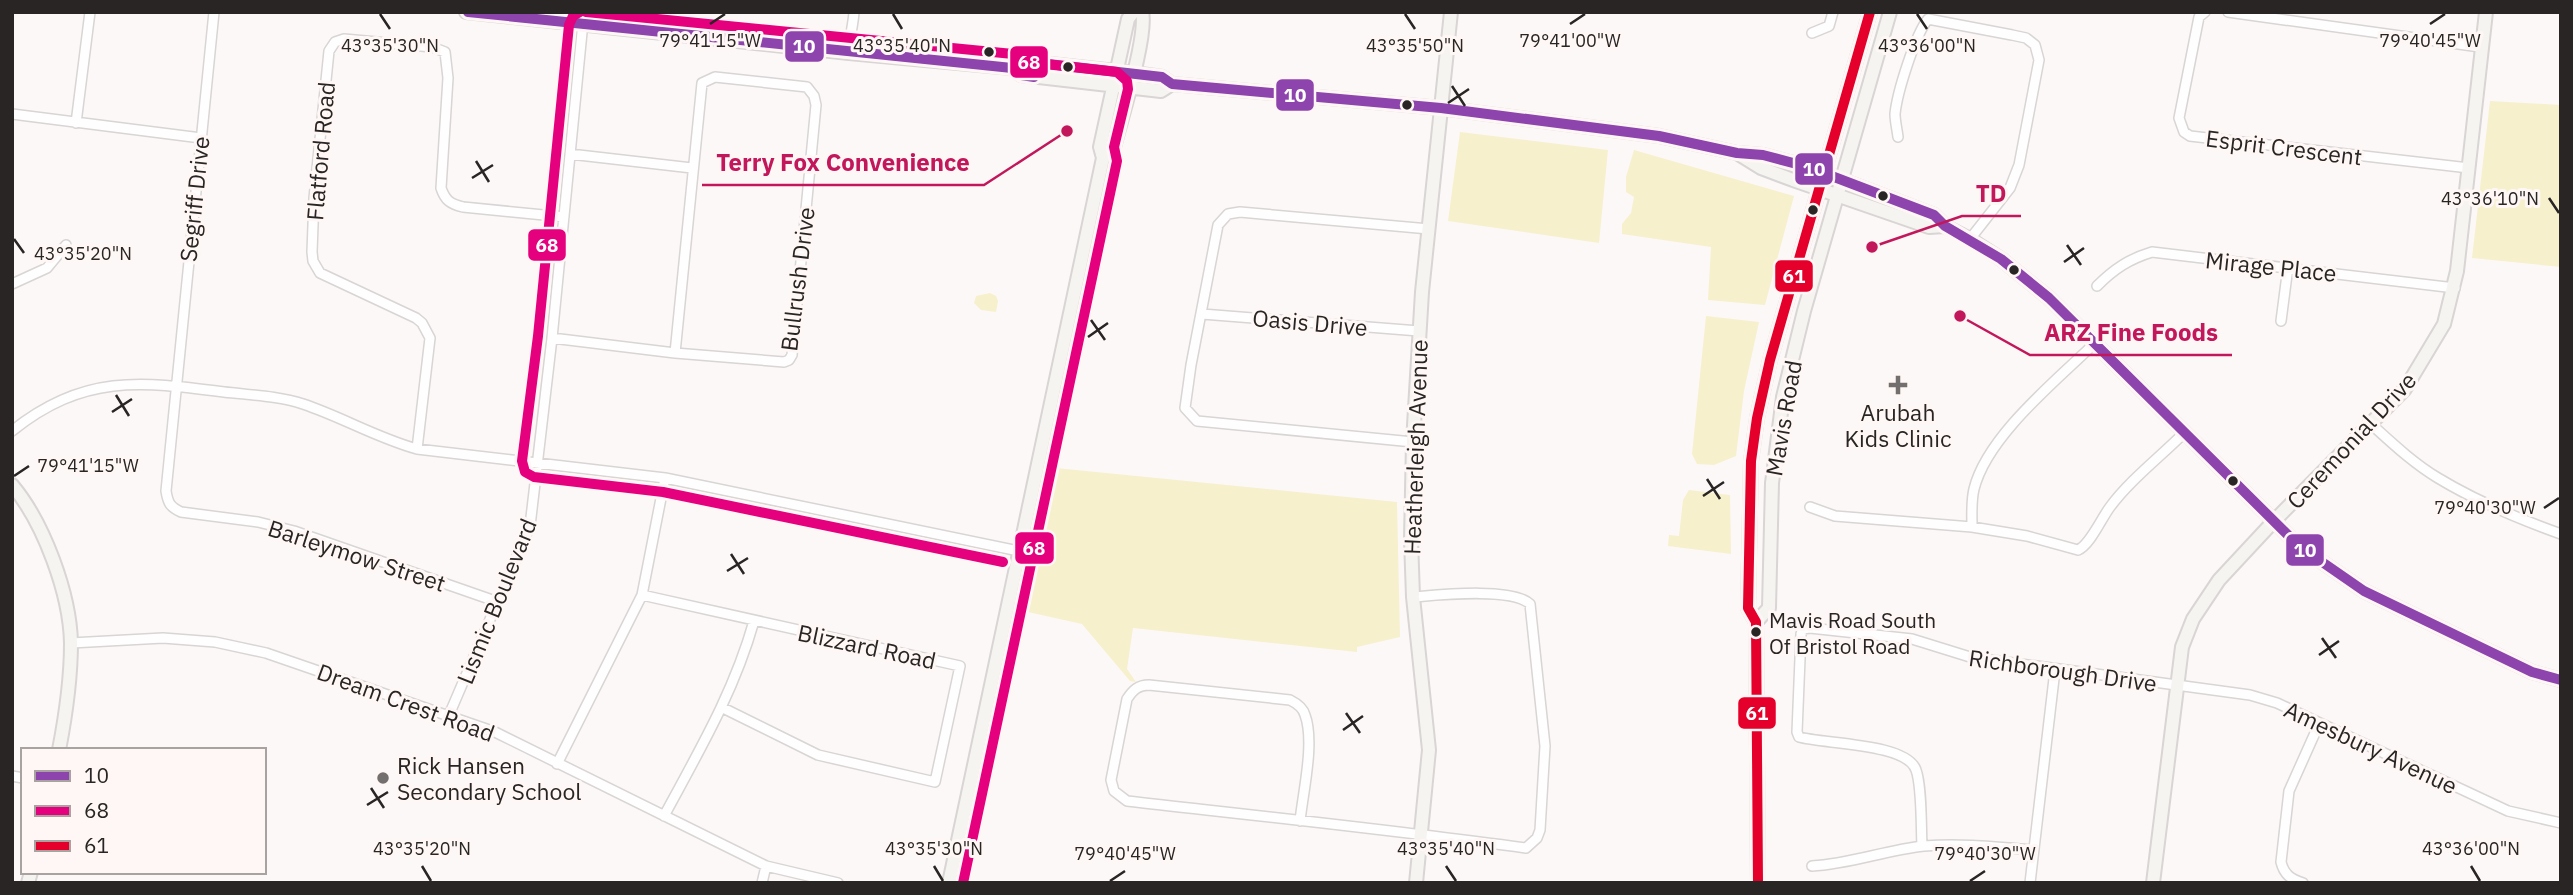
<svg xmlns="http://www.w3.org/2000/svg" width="2573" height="895" viewBox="0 0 2573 895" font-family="'IBM Plex Sans',sans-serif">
  <rect width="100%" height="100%" fill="#fcf8f7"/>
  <path fill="#f6f0cd" d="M2490 101 2561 105V267L2472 258Z
    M1460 132 1608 150 1599 243 1448 221Z
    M1634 150 1794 196 1765 305 1708 300 1711 247 1622 234V224L1631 213 1634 197 1626 192V177Z
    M990 293 996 296 998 301 996 312 981 310 974 303 976 296Z
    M1706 316 1759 322 1744 391 1736 456 1714 465 1697 464 1692 454Z
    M1056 468 1397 502 1400 637 1357 647V652L1133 628 1127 669 1136 682 1130 681 1082 624 1028 612Z
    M1689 490 1730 495 1731 554 1668 546 1669 535 1679 536 1683 500Z"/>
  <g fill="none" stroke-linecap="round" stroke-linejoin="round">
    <g stroke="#d8d5d4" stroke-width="12">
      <path id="street" d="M214 12 166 491C168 503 170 507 181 512L258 522 294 531 498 602
        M2205 12 2199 17 2179 118 2184 132 2190 136 2469 168
        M2228 12 2480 47
        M1812 33 1829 26 1833 12
        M849 53C849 38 853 27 854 12
        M12 114 201 138
        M76 123 90 12
        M1898 137C1897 129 1895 121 1895 114 1897 93 1915 35 1928 19L2012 35 2026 38 2035 45 2039 60 2019 165 2010 188 1970 239
        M570 154 692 168
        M12 284 47 268 66 245
        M2097 286C2114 269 2129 259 2152 252L2455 288
        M1202 314 1419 331
        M2281 321 2288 267
        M552 338 675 353 784 362 789 360 792 355 816 105 814 96 807 87 715 77 702 83 675 353
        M2371 424C2392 443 2413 463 2438 478 2476 501 2519 519 2561 534
        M12 431C83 374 140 381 224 392 250 395 279 396 303 404 342 417 377 438 417 449L665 478 1019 551
        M1413 442 1197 421 1185 408 1191 365 1218 225 1228 214 1240 212 1429 229
        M417 449 430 338 422 323 416 318 320 273 313 261 312 252 314 198 329 51 335 42 344 39 432 47 445 52 448 78 441 188C445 200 450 204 463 207L564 217
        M1810 507 1835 516 1972 527 2027 536 2078 550C2090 545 2101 519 2110 507 2130 480 2160 457 2184 433
        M1972 527C1972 515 1971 501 1974 489 1987 436 2057 380 2095 343
        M642 595 960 666 935 782 818 755 723 708
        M71 643 163 638 215 642 266 653 495 732 766 866 838 883
        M449 715 530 526 552 338 584 12
        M557 764 642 595 665 478
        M12 776 23 778
        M664 816C699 751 734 692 754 621
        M1300 821C1303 792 1315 742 1305 715 1303 707 1296 703 1290 700L1149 685C1138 685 1133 690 1127 699L1111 780 1114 791 1127 801C1260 816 1393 830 1526 848L1537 838 1540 830 1545 746 1530 604C1512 587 1438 595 1413 597
        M1922 846C1921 827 1922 786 1916 770 1907 743 1823 744 1799 737L1797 732 1801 634 1803 629 1810 628 1912 639 1970 657 2250 695 2277 703 2508 811 2561 823
        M1812 866C1850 864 1886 850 1924 846 1960 843 1997 847 2033 850
        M762 883 766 866
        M2030 883 2055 670
        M2303 883C2290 879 2284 874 2281 862L2289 791 2319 724"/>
    </g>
    <g stroke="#d8d5d4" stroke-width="16">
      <path id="secondary" d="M466 12 849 53 1012 68 1021 75 1161 91 1172 84
        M1012 68 1022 61 1134 73 1162 77 1172 84 1441 108 1659 136 1737 153 1763 155 1808 167 1934 215 1945 226 1970 239 2001 259 2049 298 2299 546 2364 591 2532 672 2561 680
        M1740 155 1761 168 1793 180 1929 227 1945 226
        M1103 158 1113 151C1120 122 1148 36 1142 12
        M12 485C44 523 70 594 71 643 71 675 65 719 59 750
        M1756 622 1769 608 1772 483 1783 397 1804 311 1890 12
        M28 883 31 872
        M949 883 1103 158 1100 147 1128 19 1133 12
        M1416 883 1429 750 1413 597 1411 539 1413 442 1422 292 1451 12
        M1758 883 1756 622 1748 608 1751 461 1757 418 1770 360 1870 12
        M2153 883 2182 647 2193 619 2219 580 2273 522 2405 389 2444 324 2457 271 2486 12"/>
    </g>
    <use href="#street" stroke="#fffefe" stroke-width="9"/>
    <use href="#secondary" stroke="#f6f4f1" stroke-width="12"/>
    <g stroke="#fef7f5" stroke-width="16">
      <path id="bus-1" d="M468 12 1012 68 1021 75 1034 77
        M1012 68 1022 61 1162 77 1172 84 1441 108 1659 136 1737 153 1763 155 1808 167 1934 215 1945 226 2001 259 2049 298 2299 546 2364 591 2532 672 2561 680"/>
    </g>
    <g stroke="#fef7f5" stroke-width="16">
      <path id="bus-2" d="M580 12 573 16 569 25 538 336 522 461 525 472 534 477 663 492 1003 562
        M586 12 1013 54 1027 62 1117 72 1127 81 1128 89 1114 147 1117 161 963 883"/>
    </g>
    <g stroke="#fef7f5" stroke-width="16">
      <path id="bus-3" d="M1758 883 1756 622 1748 608 1751 461 1757 418 1770 360 1870 12"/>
    </g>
    <use href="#bus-1" stroke="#8e44ad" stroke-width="10"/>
    <use href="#bus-2" stroke="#e5007d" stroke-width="10"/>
    <use href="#bus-3" stroke="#e4002b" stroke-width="10"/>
  </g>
  <path fill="none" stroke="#282524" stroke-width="2.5" d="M380 14 390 29M893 14 902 29M1405 14 1415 29M1917 14 1927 29M710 24 725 14M1570 24 1585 14M2430 24 2445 14M1452 86 1465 106M1448 103 1469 89M476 161 489 182M472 178 493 165M2549 198 2559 213M14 239 24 253M2067 245 2081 265M2064 262 2084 248M1091 320 1105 340M1088 337 1108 323M116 395 129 416M112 412 132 399M14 476 29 466M1707 479 1720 499M1703 496 1724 482M2544 508 2559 498M731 554 744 574M727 571 748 558M2322 638 2336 658M2319 655 2339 641M1346 713 1360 733M1343 730 1363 716M371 788 384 808M367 805 388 792M422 866 431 881M934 866 943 881M1446 866 1456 881M2471 866 2480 881M1110 881 1125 871M1970 881 1985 871"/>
  <g fill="#282524" stroke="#fef7f5" stroke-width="2.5">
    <circle cx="989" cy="52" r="6"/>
    <circle cx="1068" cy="67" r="6"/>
    <circle cx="1407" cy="105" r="6"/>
    <circle cx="1883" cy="196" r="6"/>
    <circle cx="1813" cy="210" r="6"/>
    <circle cx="2014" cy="270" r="6"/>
    <circle cx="2233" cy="481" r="6"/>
    <circle cx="1756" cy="632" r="6"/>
  </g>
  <g fill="#726f6e" stroke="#fef7f5" stroke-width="2.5">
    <path d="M1894.5 374.5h7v7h7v7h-7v7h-7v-7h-7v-7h7z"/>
    <circle cx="383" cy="778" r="7"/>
  </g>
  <g text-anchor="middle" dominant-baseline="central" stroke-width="6" stroke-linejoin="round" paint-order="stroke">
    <g font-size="21" fill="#282524" stroke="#fef7f5" text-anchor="start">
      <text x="1769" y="620">Mavis Road South<tspan x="1769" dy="26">Of Bristol Road</tspan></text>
    </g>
    <g font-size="23" fill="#282524" stroke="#fef7f5">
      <text transform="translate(2284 147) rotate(7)">Esprit Crescent</text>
      <text transform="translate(320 151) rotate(-85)">Flatford Road</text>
      <text transform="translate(194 199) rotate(-84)">Segriff Drive</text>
      <text transform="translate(2271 266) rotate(6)">Mirage Place</text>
      <text transform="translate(797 279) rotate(-83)">Bullrush Drive</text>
      <text transform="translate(1310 322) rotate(5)">Oasis Drive</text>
      <text transform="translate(1783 418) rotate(-80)">Mavis Road</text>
      <text transform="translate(2351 440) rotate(-47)">Ceremonial Drive</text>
      <text transform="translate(1415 447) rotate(-88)">Heatherleigh Avenue</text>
      <text transform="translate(357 555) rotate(18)">Barleymow Street</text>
      <text transform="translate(496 601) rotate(-68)">Lismic Boulevard</text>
      <text transform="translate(867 646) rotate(12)">Blizzard Road</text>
      <text transform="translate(2063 670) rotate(8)">Richborough Drive</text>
      <text transform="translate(406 702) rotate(20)">Dream Crest Road</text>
      <text transform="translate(2371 747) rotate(25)">Amesbury Avenue</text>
    </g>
    <g font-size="23" fill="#282524" stroke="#fef7f5">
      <text x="1898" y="412">Arubah<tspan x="1898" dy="26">Kids Clinic</tspan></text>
      <text x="397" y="765" text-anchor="start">Rick Hansen<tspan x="397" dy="26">Secondary School</tspan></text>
    </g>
  </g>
  <g font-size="18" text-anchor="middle" fill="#282524" stroke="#fef7f5" stroke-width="6" stroke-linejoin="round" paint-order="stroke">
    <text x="710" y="47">79°41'15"W</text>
    <text x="1570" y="47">79°41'00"W</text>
    <text x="2430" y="47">79°40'45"W</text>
    <text x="390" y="52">43°35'30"N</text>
    <text x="902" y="52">43°35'40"N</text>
    <text x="1927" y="52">43°36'00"N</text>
    <text x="1415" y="52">43°35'50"N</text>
    <text x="2490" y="205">43°36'10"N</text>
    <text x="83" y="260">43°35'20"N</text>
    <text x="88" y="472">79°41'15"W</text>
    <text x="2485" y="514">79°40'30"W</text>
    <text x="422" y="855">43°35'20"N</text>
    <text x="934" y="855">43°35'30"N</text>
    <text x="1446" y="855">43°35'40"N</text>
    <text x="2471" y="855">43°36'00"N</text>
    <text x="1125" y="860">79°40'45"W</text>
    <text x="1985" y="860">79°40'30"W</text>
  </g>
  <path fill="none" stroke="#c2185b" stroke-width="2.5" d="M1067 131L984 185H702M1872 247L1962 216H2021M1960 316L2030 355H2232"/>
  <g fill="#c2185b" stroke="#fef7f5" stroke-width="2.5">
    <circle cx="1067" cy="131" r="7"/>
    <circle cx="1872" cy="247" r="7"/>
    <circle cx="1960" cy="316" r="7"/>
  </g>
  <g font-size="24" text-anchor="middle" font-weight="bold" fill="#c2185b" stroke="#fef7f5" stroke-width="6" stroke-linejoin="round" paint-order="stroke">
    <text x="843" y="171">Terry Fox Convenience</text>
    <text x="1991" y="202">TD</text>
    <text x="2131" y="341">ARZ Fine Foods</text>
  </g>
  <g stroke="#fef7f5" stroke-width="2.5">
    <rect x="784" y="30" width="41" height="33" rx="7" fill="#8e44ad"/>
    <rect x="1009" y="45" width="40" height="34" rx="7" fill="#e5007d"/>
    <rect x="1275" y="78" width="40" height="34" rx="7" fill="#8e44ad"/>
    <rect x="1794" y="152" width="40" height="34" rx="7" fill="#8e44ad"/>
    <rect x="527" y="228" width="40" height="34" rx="7" fill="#e5007d"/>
    <rect x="1774" y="259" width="40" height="34" rx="7" fill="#e4002b"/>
    <rect x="1014" y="531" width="41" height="34" rx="7" fill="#e5007d"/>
    <rect x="2285" y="533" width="40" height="34" rx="7" fill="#8e44ad"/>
    <rect x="1737" y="696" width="40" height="34" rx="7" fill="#e4002b"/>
  </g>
  <g font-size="19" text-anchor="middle" font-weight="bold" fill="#fff">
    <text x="804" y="53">10</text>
    <text x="1029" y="69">68</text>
    <text x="1295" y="102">10</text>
    <text x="1814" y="176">10</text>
    <text x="547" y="252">68</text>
    <text x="1794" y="283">61</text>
    <text x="1034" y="555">68</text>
    <text x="2305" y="557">10</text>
    <text x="1757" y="720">61</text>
  </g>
  <rect width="2573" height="895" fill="none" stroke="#282524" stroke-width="28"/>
  <rect x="21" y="748" width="245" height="126" fill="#fef7f5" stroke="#a8a3a1" stroke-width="2"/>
  <rect x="35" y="771" width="35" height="10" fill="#8e44ad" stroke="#a8a3a1" stroke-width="2"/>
  <text x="84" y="783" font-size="21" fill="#282524">10</text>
  <rect x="35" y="806" width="35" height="10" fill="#e5007d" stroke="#a8a3a1" stroke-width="2"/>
  <text x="84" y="818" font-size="21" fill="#282524">68</text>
  <rect x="35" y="841" width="35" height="10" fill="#e4002b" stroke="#a8a3a1" stroke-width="2"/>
  <text x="84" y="853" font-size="21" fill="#282524">61</text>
</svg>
